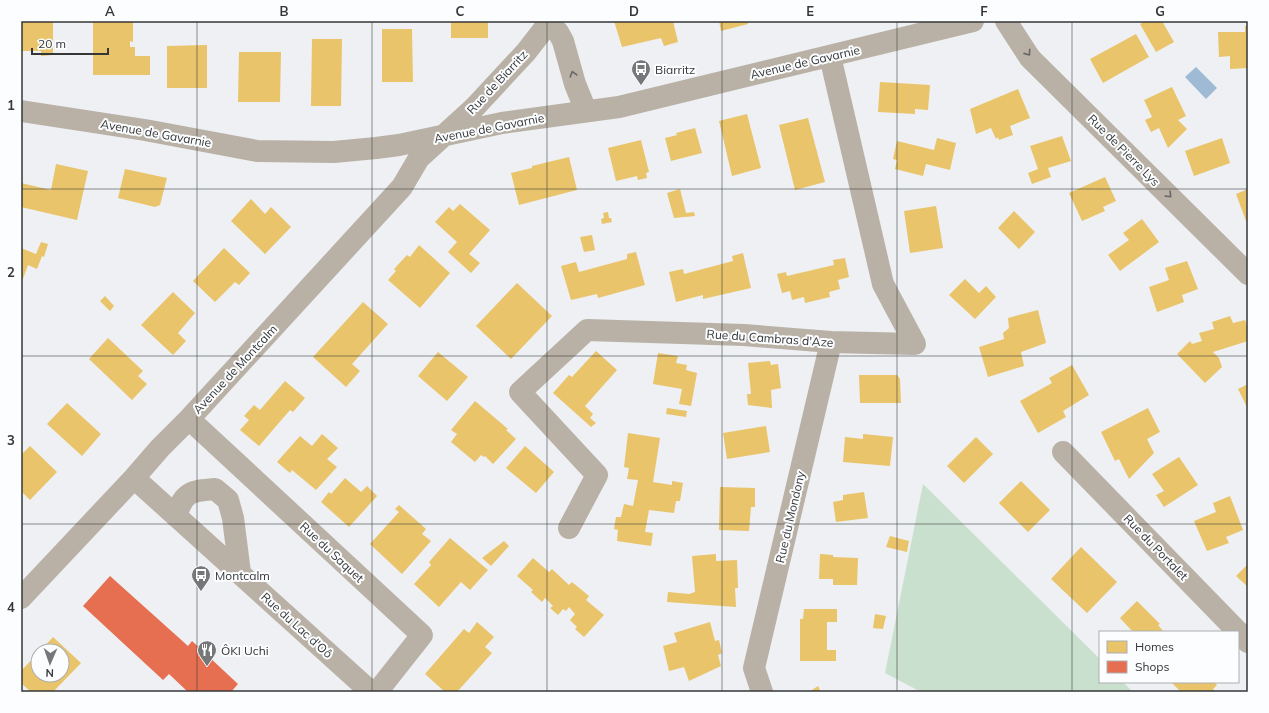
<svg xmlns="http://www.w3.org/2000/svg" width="1269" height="713" viewBox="0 0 1269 713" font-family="Mulish,sans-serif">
  <rect width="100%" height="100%" fill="#eef0f3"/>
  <path fill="#cae0ce" d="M923 484 1100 659V682H1123L1133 692H921L885 673Z"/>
  <path fill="#9ebad5" d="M1196 67 1217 88 1206 99 1185 77Z"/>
  <path fill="#e9c46a" d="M21 21H53V55L41 56V51H21Z
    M93 21H133V42L130 41V47H135V56H150V75H93Z
    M451 21H488V38H451Z
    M614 21H673L678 42 664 46 661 38 622 47Z
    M719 21H747L748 24 721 31Z
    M1145 21H1162L1174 42 1156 52 1140 24Z
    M1245 26H1248V68L1230 69V56L1219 57 1218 32H1245Z
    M382 29H412L413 82H382Z
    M1136 34 1149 57 1103 83 1090 59Z
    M312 39H342L341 106H311Z
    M207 45V88H167V46Z
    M239 52H281L280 102H238Z
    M880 82 930 85 928 110 915 109V114L878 112Z
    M1172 87 1186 116 1178 120 1187 129 1168 148 1159 128 1151 132 1145 120 1152 117 1144 100Z
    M1018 89 1030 118 1010 126 1013 135 999 140 998 137 996 139 991 128 976 134 970 109Z
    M747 114 761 168 732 176 719 121Z
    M808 118 825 182 795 190 779 125Z
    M695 128 702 153 671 161 665 138 677 135 676 133Z
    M1062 136 1071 161 1048 168 1051 177 1032 184 1028 173 1038 169 1030 146Z
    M937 138 956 143 950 170 926 164 923 176 895 169 897 160 893 159 897 141 934 150Z
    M1222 138 1230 163 1194 176 1185 151Z
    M641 140 649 172 646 173 647 178 638 180 637 176 616 181 608 148Z
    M569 157 577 190 519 205 511 173 532 168V166Z
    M56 164 88 171 77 220 21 207V183L51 190Z
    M125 169 167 178 160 205 155 207 118 198Z
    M1105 177 1116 201 1103 207 1105 211 1082 221 1069 193Z
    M680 189 686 213 694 212 695 216 674 218 667 193Z
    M1248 189V220L1246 221 1236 194Z
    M251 199 265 214 271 207 291 227 265 254 231 221Z
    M460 204 490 230 469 254 480 263 471 273 448 252 457 242 435 222 449 207 453 211Z
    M936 206 943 248 910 253 904 211Z
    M1014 211 1035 232 1019 249 998 228Z
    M608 212 609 218H611L612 222 602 224 601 219 604 218 603 213Z
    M1142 219 1159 242 1120 271 1108 255 1129 240 1123 233Z
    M592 235 595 250 584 252 580 237Z
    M41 242 48 244 44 257 42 256 37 269 28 265 21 284V248L36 254Z
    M419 245 450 273 420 308 388 280 396 271 394 269 407 255 410 257Z
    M224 248 250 273 239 285 235 282 215 302 193 281Z
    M636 252 645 285 598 298 597 294 571 300 561 266 576 262 579 272 627 259V254Z
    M743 253 751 288 703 299V295L676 302 669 272 683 269 684 274 733 261 732 256Z
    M845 258 849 277 838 280 840 289 829 292 830 297 805 303 804 297 792 300 790 291 782 293 777 274 786 272 787 276 834 265 833 260Z
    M1187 261 1198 289 1182 295 1184 302 1157 312 1149 287 1169 280 1165 268Z
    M965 279 979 293 986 286 996 297 975 319 949 295Z
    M517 283 552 316 511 359 476 326Z
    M173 292 195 313 178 333 186 341 173 355 141 325Z
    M105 296 114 306 110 311 100 301Z
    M363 302 388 324 352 364 360 371 346 387 313 357Z
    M1038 310 1046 343 1021 352 1024 366 988 377 979 347 1004 339 1003 333 1009 328 1008 318Z
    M1230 316 1233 323 1245 320 1248 330V341L1213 352 1219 358 1222 367 1205 383 1177 354 1190 341 1192 344 1202 341 1199 333 1214 329 1212 322Z
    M108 338 143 371 138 376 147 384 132 400 89 359Z
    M596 351 617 370 585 406 593 414 590 418 596 423 591 427 553 393 569 375 572 377Z
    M438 352 468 377 447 401 418 376Z
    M658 353 678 356 676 363 687 365 686 370 697 373 691 406 679 404 682 389 653 384Z
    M770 361 771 365 778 364 781 388 771 390 772 408 748 405 747 394H751L748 363Z
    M1072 365 1089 395 1063 411 1066 417 1038 433 1020 401 1052 383 1049 378Z
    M859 375H897L900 379 901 403H860Z
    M285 381 305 398 293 412 290 410 259 446 240 430 249 420 244 416 254 405 260 410Z
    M1248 384V409L1238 389Z
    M475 401 508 429 506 430 516 439 493 464 485 456 484 457 481 455 475 462 451 442 457 434 451 430Z
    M67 403 101 434 82 456 47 424Z
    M667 408 687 411 686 417 666 414Z
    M1148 408 1160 432 1147 439 1154 453 1129 479 1119 459 1115 461 1101 432Z
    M766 426 770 452 727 459 723 433Z
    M628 433 660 438 653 482 672 485V481L683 483 680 501H676L674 513 649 510 645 532 653 533 651 546 617 541 618 530 614 529 616 517H621L624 504 633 506 638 480 627 479 629 468 624 467Z
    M322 434 338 448 327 459 337 467 316 490 292 470 290 473 277 462 300 436 312 446Z
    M863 434 893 437 890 466 843 462 845 437 863 439Z
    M976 437 993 454 964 483 947 466Z
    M30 446 57 472 30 500 21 491V455Z
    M525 446 554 472 536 493 506 468Z
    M1179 457 1198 485 1164 507 1156 495 1164 491 1152 474Z
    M345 478 361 492 367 486 377 496 349 527 321 502 329 492 331 494Z
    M1021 481 1050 510 1028 532 999 503Z
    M720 487 755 488V507H751L749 531 719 530Z
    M864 492 868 518 836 522 833 502 843 500V495Z
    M1230 496 1243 530 1226 537 1229 543 1207 551 1194 521 1216 512 1213 503Z
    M399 505 426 529 422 534 431 541 402 574 370 544 399 512 395 509Z
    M890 536 909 541 907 552 886 547Z
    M450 538 488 570 470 590 461 582 439 607 414 584 431 565 429 562Z
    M504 541 509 546 491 566 482 558Z
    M1081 547 1117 582 1087 613 1051 579Z
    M716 554V561L737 560 738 588H735L736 607 667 602 668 592 689 594 695 592 692 556Z
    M820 554 833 555V557L858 558 857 585H833V579H819Z
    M533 558 549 572 552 569 569 585 572 582 589 596 586 600 604 615 584 637 575 629 577 627 570 620 575 614 569 607 566 611 563 609 558 615 550 608 553 606 545 598 542 602 531 592 533 590 517 576Z
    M1248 564V587L1236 576Z
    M1137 601 1160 624 1158 625 1164 632H1133L1120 618Z
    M804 609H837V622H827V650H836V661H800V619H803Z
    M875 614 886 616 883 629 873 628Z
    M477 622 494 637 485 647 492 653 457 692H445L425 674 464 629 469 633Z
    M710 622 715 641 719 640 722 653 718 655 721 666 689 681 684 667 669 671 663 646 677 642 674 633Z
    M53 637 81 663 53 692H31L21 683V671L38 653V675H62V651H40Z
    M1171 682H1214L1217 685 1213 689 1216 692H1181Z
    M818 686 821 692H809Z"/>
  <path fill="#e76f51" d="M110 576 188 646 192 641 238 684 231 692H188L169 674 163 680 83 606Z"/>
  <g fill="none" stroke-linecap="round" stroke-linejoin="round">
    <path stroke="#b9b1a6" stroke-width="22" d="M1006 21 1030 58 1248 274
      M547 25 558 32 563 41 575 84 586 111
      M21 111 145 130 257 151 334 152 376 148 399 145 502 123 619 107 973 21
      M189 419 422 635 377 692
      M1063 452 1248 642
      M134 478 371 692
      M176 516C184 492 190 491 215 489L228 500 233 518 240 573
      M569 528 597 475 520 392 587 330 744 335 831 342 915 344 883 284 830 56
      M21 598 134 478 160 448 189 419 402 187 419 158 474 108 526 52 547 25 549 21
      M762 692 754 668 831 342"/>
  </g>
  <defs><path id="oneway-chevron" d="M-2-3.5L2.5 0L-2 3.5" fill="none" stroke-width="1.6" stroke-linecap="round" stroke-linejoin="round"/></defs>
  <g stroke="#696764">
    <use href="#oneway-chevron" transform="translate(1028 53) rotate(55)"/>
    <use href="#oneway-chevron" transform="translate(573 74) rotate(-106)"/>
    <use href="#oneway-chevron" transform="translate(1169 195) rotate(45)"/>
  </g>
  <path fill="none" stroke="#343638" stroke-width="1" stroke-opacity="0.55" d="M197 21V692M372 21V692M547 21V692M722 21V692M897 21V692M1072 21V692M21 189H1248M21 356H1248M21 524H1248"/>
  <defs>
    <g id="bus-pin" transform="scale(1)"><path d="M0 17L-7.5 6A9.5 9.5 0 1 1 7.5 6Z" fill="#757779" stroke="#fcfdfe"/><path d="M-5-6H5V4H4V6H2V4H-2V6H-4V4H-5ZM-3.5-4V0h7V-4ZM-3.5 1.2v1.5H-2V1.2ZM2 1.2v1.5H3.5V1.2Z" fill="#fff"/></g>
    <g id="restaurant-pin" transform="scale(1)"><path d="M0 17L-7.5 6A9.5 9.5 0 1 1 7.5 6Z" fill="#757779" stroke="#fcfdfe"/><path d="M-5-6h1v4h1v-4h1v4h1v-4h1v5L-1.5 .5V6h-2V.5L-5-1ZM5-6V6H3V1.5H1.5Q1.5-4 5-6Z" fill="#fff"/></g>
  </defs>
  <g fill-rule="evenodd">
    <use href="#bus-pin" x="641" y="69"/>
    <use href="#bus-pin" x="201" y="575"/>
    <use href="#restaurant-pin" x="207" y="650"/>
  </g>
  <g text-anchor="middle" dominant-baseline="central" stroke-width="4" stroke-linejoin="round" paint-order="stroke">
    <g font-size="12" fill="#343638" stroke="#fcfdfe">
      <text transform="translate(805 62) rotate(-13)">Avenue de Gavarnie</text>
      <text transform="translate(497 82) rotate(-47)">Rue de Biarritz</text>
      <text transform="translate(489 128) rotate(-11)">Avenue de Gavarnie</text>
      <text transform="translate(156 133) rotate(10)">Avenue de Gavarnie</text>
      <text transform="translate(1124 150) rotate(45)">Rue de Pierre Lys</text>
      <text transform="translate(770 338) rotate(4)">Rue du Cambras d'Aze</text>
      <text transform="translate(235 369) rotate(-47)">Avenue de Montcalm</text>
      <text transform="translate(790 517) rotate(-77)">Rue du Mondony</text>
      <text transform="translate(1156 547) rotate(46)">Rue du Portalet</text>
      <text transform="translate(332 552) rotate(43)">Rue du Saquet</text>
      <text transform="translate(297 625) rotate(42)">Rue du Lac d'Oô</text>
    </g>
    <g font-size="12" fill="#343638" stroke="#fcfdfe" text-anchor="start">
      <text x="655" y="69">Biarritz</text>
      <text x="215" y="575">Montcalm</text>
      <text x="221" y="650">ÔKI Uchi</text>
    </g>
  </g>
  <rect width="1269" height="713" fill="none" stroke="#fcfdfe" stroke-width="44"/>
  <rect x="1099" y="631" width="140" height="52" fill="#fcfdfe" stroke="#acadaf"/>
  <rect x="1107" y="641" width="20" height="12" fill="#e9c46a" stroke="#acadaf"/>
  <text x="1135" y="651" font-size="12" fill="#343638">Homes</text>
  <rect x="1107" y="661" width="20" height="12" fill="#e76f51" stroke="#acadaf"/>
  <text x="1135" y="671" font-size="12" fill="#343638">Shops</text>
  <g transform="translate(50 663) rotate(182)"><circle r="19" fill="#fcfdfe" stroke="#acadaf"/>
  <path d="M0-3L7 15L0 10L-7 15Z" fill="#757779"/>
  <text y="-6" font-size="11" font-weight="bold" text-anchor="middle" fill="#343638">N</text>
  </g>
  <path d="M32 48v6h76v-6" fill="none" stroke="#343638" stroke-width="2"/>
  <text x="38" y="48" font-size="12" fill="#343638" stroke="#fcfdfe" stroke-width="3" paint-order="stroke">20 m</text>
  <rect x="22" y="22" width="1225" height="669" fill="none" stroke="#343638" stroke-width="1.5"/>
  <g font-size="13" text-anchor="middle" font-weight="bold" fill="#343638">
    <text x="110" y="16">A</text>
    <text x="284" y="16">B</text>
    <text x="460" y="16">C</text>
    <text x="634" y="16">D</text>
    <text x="810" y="16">E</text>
    <text x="984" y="16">F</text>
    <text x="1160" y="16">G</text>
    <text x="11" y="110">1</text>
    <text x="11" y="277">2</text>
    <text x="11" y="445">3</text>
    <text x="11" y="612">4</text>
  </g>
</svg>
